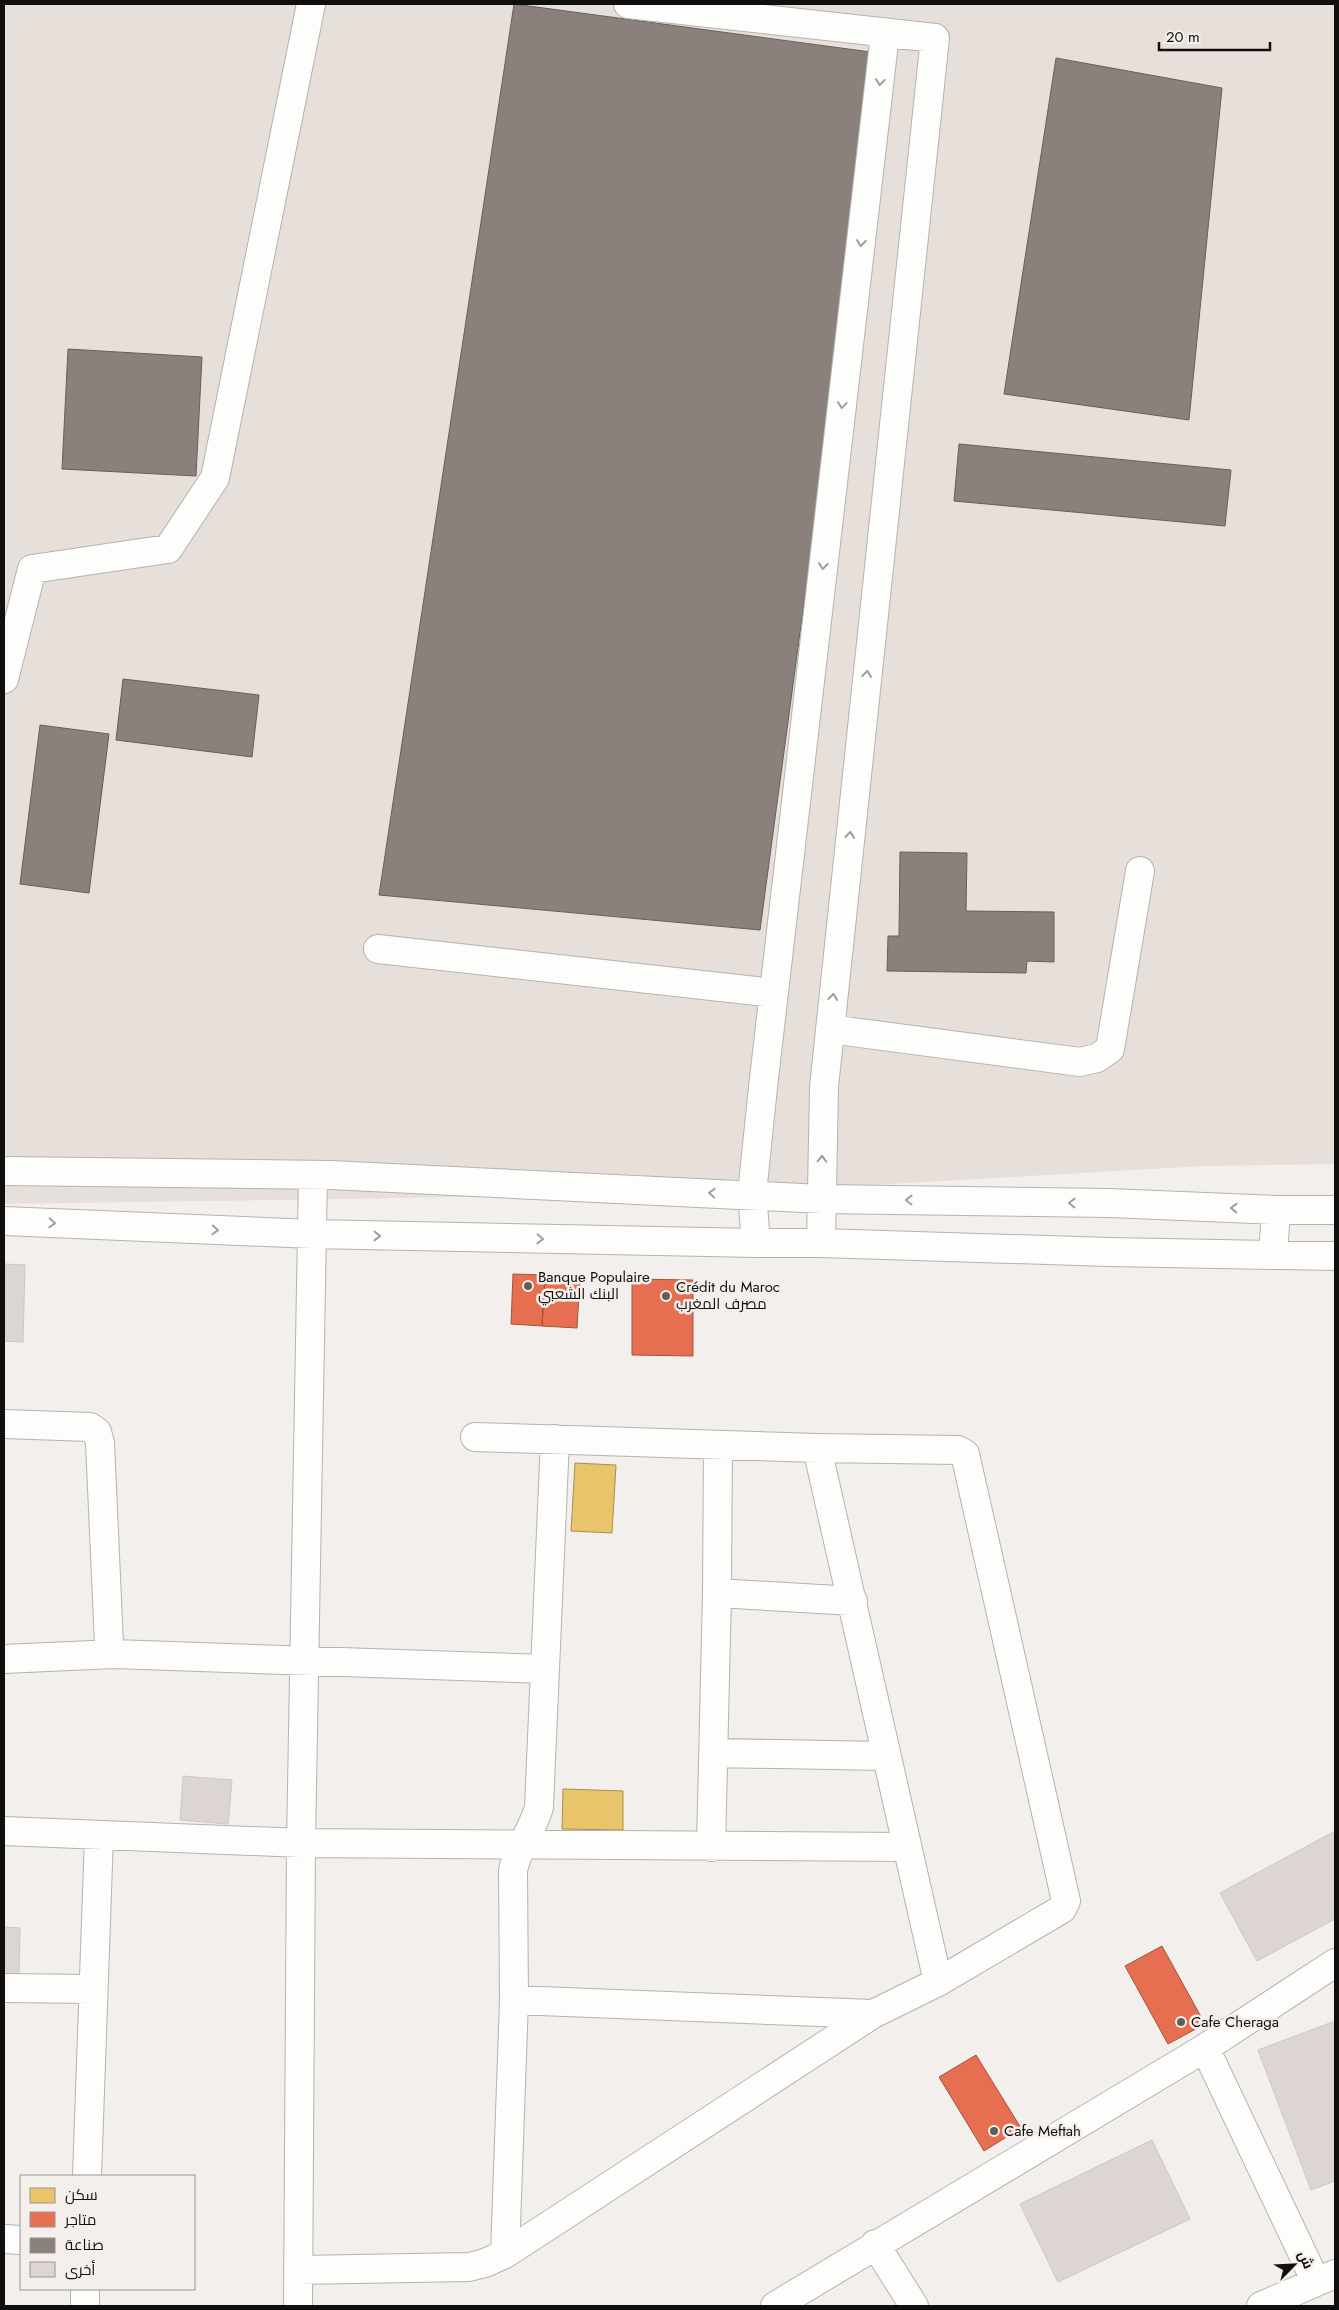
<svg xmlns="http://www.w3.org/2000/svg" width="1339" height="2310" viewBox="0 0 1339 2310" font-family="Jost,Cairo,sans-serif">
  <rect width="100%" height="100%" fill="#f2efed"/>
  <path fill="#e7dfda" d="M4 4H1335V1164L1204 1166 733 1193 4 1204Z"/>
  <path fill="#e9c46a" stroke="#a88e4e" d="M575 1463 616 1465 612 1533 571 1531Z
    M563 1789 623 1791V1830L562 1829Z"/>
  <path fill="#e76f51" stroke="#a6523d" d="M513 1274 545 1275 542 1326 511 1324Z
    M545 1275 580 1277 577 1328 542 1326Z
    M632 1279 693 1280V1356L632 1355Z
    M1162 1946 1205 2024 1168 2044 1125 1966Z
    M976 2055 1021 2128 984 2151 939 2077Z"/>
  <path fill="#8a817c" stroke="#655f5b" d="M514 4 878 53 760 930 379 895Z
    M1056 58 1222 88 1189 420 1004 394Z
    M68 349 202 357 196 476 62 469Z
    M959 444 1231 470 1225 526 954 501Z
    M123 679 259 695 252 757 116 740Z
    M40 725 109 734 89 893 20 884Z
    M900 852 967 853 966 911 1054 912V962L1027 961 1026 973 887 971 888 936H899Z"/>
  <path fill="#ddd5d2" stroke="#cac8c7" d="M4 1264 25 1265 23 1342 4 1341Z
    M183 1776 232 1780 228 1824 180 1820Z
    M1335 1831V1919L1257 1961 1220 1893Z
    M4 1927 20 1928 19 1976 4 1975Z
    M1335 2021V2181L1311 2190 1258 2050Z
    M1152 2140 1190 2219 1058 2282 1020 2204Z"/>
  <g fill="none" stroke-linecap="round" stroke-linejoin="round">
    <g stroke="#b5b2b1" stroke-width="30">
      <path id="minor" d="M628 4 935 38 824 1087 821 1243
        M4 679 32 569 168 549 215 478 311 4
        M378 949 774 993
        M830 1029 1080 1062 1097 1058 1110 1049 1140 871
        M4 1171 330 1175 822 1199 1109 1203 1276 1210H1335
        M4 1221 312 1234 756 1243H821L1109 1252 1335 1256
        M756 1243 752 1194 763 1087 885 34
        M1273 1255 1276 1210
        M4 1424 90 1427 97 1432 100 1443 109 1644 114 1654 543 1669
        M817 1448 938 1982
        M717 1593 853 1601
        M4 1659 114 1654
        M714 1753 885 1756
        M4 1831 301 1843 907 1847
        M711 1847 717 1593 718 1445
        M4 1988 93 1989
        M514 2000 873 2014
        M1205 2048 1316 2282
        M87 2176 99 1836
        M4 2239 21 2240
        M875 2244 914 2306
        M505 2254 514 2000 513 1870C518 1847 533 1830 539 1807L555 1439
        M298 2270 469 2267 485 2263 505 2254 873 2014 938 1982 1062 1909 1066 1901 965 1454 958 1450 817 1448 475 1437
        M85 2306V2289
        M298 2306 301 1843 313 1175
        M775 2306 1205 2048 1335 1963
        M1261 2306 1335 2274"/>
    </g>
    <use href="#minor" stroke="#fdfdfc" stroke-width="28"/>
  </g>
  <defs><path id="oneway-chevron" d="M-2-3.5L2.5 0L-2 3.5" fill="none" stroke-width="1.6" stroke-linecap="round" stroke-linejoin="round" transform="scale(1.25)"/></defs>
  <g stroke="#9e9e9c">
    <use href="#oneway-chevron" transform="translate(880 82) rotate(97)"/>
    <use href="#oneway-chevron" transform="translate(861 243) rotate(97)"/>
    <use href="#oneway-chevron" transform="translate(842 405) rotate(97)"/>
    <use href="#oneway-chevron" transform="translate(823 566) rotate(97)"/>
    <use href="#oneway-chevron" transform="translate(867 674) rotate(-84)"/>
    <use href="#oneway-chevron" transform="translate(850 835) rotate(-84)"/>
    <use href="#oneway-chevron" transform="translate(833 997) rotate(-84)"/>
    <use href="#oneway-chevron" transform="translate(822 1159) rotate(-89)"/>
    <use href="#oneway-chevron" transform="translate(712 1193) rotate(-177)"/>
    <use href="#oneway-chevron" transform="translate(909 1200) rotate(-179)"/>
    <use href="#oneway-chevron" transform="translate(1072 1203) rotate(-179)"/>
    <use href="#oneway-chevron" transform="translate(1234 1208) rotate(-178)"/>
    <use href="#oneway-chevron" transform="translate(52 1223) rotate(3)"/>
    <use href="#oneway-chevron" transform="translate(215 1230) rotate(3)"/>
    <use href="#oneway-chevron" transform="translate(377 1236) rotate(1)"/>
    <use href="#oneway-chevron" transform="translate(540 1239) rotate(1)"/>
  </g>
  <g fill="#5f5d5b" stroke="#f4efeb" stroke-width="2">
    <circle cx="528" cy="1286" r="5"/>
    <circle cx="666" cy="1296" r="5"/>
    <circle cx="1181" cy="2022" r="5"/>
    <circle cx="994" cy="2131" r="5"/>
  </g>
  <g text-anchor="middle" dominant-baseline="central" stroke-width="5" stroke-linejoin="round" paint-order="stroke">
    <g font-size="15" fill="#100f0d" stroke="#f4efeb" text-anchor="start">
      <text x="538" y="1277">Banque Populaire<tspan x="538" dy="17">البنك الشعبي</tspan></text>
      <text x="676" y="1287">Crédit du Maroc<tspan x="676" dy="17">مصرف المغرب</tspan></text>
      <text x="1191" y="2022">Cafe Cheraga</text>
      <text x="1004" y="2131">Cafe Meftah</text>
    </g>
  </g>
  <rect width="1339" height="2310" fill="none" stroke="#100f0d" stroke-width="10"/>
  <rect x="20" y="2175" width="175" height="115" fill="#f4efeb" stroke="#999592"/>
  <rect x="30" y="2188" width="25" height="15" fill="#e9c46a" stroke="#999592"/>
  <text x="65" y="2200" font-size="15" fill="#100f0d">سكن</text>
  <rect x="30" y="2212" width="25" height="15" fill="#e76f51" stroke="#999592"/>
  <text x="65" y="2225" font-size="15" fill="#100f0d">متاجر</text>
  <rect x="30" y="2238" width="25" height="15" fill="#8a817c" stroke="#999592"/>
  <text x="65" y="2250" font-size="15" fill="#100f0d">صناعة</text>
  <rect x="30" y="2262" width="25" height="15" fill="#ddd5d2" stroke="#999592"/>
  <text x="65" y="2275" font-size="15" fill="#100f0d">أخرى</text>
  <g transform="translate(1294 2265) rotate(66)" stroke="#f4efeb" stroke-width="4" paint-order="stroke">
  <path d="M0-4L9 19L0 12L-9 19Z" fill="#100f0d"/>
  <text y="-8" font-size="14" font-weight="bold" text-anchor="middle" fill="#100f0d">ش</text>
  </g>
  <path d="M1159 42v8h111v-8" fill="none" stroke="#100f0d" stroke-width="2.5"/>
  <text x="1166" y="42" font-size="15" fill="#100f0d" stroke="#f4efeb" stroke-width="4" paint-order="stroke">20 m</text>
</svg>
